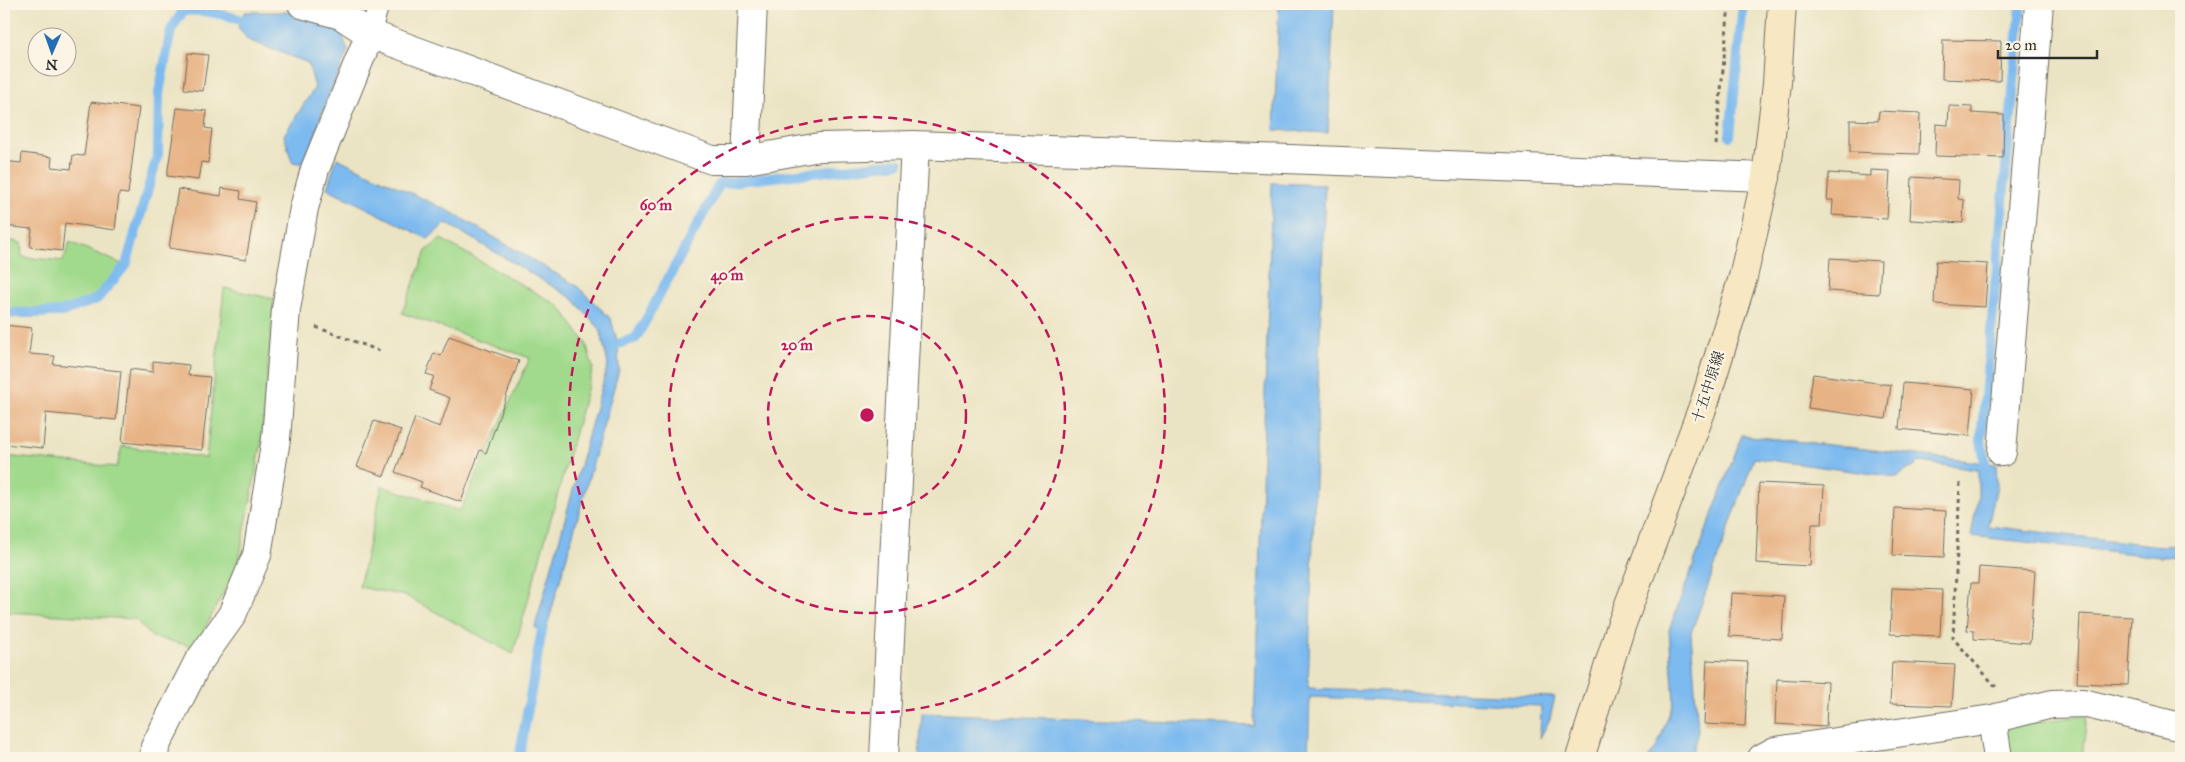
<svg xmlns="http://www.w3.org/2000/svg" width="2185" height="762" viewBox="0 0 2185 762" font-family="'IM FELL Great Primer','Noto Serif JP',serif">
  <rect width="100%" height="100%" fill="#fcf5e5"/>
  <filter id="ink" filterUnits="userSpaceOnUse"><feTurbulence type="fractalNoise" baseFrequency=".02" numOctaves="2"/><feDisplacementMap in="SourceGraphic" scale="10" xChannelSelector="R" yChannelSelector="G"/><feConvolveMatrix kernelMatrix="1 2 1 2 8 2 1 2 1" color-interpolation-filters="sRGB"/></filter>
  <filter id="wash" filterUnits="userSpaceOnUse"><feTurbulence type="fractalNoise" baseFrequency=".0096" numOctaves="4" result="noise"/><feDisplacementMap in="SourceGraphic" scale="20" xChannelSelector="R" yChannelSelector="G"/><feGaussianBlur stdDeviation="1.12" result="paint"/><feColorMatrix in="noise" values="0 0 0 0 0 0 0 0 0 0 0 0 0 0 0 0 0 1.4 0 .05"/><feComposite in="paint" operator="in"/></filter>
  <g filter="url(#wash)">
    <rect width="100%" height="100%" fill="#ebe4c4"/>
    <path fill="#a2da8d" stroke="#66825c" d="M4 239 21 243 22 257 63 261 70 242 129 267 100 299 64 316 4 318Z
      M441 239 559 306 586 343 593 368 513 654 406 596 359 587 382 486 460 511 530 358 402 313 426 251Z
      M224 288 274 299 261 446 238 565 195 647 152 637 135 619 4 612V456L117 467 122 446 206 458Z
      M2087 715 2082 758H2012L2002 727Z"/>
    <path fill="#7cbaef" stroke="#54728d" d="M1279 4H1334L1328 133 1274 130Z
      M245 12H305L339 26 348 51 326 101 306 164 292 162 284 135 315 87 308 63 248 40 238 27Z
      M337 158 451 212 577 286 611 319 618 344 619 370 545 634 535 627 608 364 600 329 572 298 446 223 428 239 327 188Z
      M1272 183 1325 185 1308 688 1555 697 1550 719 1540 738 1541 706 1310 697 1308 758H919L922 713 1254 726Z
      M1742 435 1996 464 1997 485 1988 526 2161 546 2181 545V556L2161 557 1971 536 1978 496V470L1920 462 1897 477 1754 458 1691 633 1698 732 1690 758H1648L1657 747 1674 701 1669 630Z"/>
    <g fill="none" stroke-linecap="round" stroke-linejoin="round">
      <path stroke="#7cbaef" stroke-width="10" d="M1730 136 1743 4
        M4 313 61 312 97 299 126 265 158 154 159 93 171 30 183 11C207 8 232 18 255 23
        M618 344 636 338 720 183 899 163
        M1985 462 1981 441 2021 4
        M519 758 544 619"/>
    </g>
    <g id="blocks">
      <path fill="#e7b284" d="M1943 40 2001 41 2000 81 1942 79Z
        M188 53 208 55 203 91 184 89Z
        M91 102 139 108 128 194 119 193 115 230 65 223 62 251 30 247 32 229 4 226V161L21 163 22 153 52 157 51 167 71 169 73 155 84 156Z
        M1949 106 1972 107V113L2004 115 2003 158 1935 156 1936 124 1948 125Z
        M177 108 207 111 205 128 212 129 208 163 201 162 198 180 167 176Z
        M1879 111 1920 113 1919 154 1850 152V120L1878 121Z
        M1870 170 1890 171 1887 219 1832 215 1833 200H1827L1829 173 1870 176Z
        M1912 177 1959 180 1958 199 1964 200 1963 223 1910 220Z
        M222 188 241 191 240 199 256 202 246 260 169 248 178 189 221 196Z
        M1830 258 1881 261 1879 294 1828 291Z
        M1936 261 1988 264 1985 307 1934 304Z
        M4 325 32 328 29 354 55 356 53 364 121 371 116 420 46 413 43 448 4 444Z
        M449 336 519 361 486 453 480 450 461 502 420 487 422 482 395 472 415 418 440 427 450 398 429 390 434 376 426 374 434 353 441 356Z
        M153 361 189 365 188 375 210 377 202 450 122 442 130 369 153 372Z
        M1813 374 1891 385 1886 419 1808 408Z
        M1903 383 1974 389 1970 436 1899 429Z
        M374 421 401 430 384 476 357 467Z
        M1759 483 1824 486 1822 524H1812L1810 566 1756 563Z
        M1895 508 1946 511 1944 557 1893 555Z
        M1979 567 2035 571 2030 643 1974 639V631L1967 630 1971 583H1978Z
        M1892 588 1942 590 1940 636 1890 634Z
        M1731 593 1784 596 1782 639 1729 636Z
        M2080 614 2132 617 2128 685 2077 683Z
        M1707 660 1748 662 1745 726 1704 724Z
        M1892 662 1955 665 1952 706 1890 704Z
        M1777 679 1828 682 1826 727 1775 724Z"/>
    </g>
  </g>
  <g filter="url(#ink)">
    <use href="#blocks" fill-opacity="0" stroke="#6e6c61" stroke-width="1"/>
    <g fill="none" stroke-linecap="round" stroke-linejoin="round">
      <g stroke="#6e6c61" stroke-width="22">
        <path id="lane" d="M370 34 379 4"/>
      </g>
      <g stroke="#6e6c61" stroke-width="30">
        <path id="street" d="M302 4 341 15 370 34
          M746 160 753 4
          M2002 452 2039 4
          M1992 719 1998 758
          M154 758 155 747 197 664 232 615 257 555 276 439 286 309 304 208 315 169 370 34 712 160H746L820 147 915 145 1766 177
          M884 758 915 145
          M1762 758 1775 751 1992 719 2052 704 2083 703 2181 727"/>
      </g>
      <g stroke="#6e6c61" stroke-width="30">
        <path id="secondary" d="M1580 758 1621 626 1705 401 1743 277 1766 177 1777 83 1782 4"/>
      </g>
      <path stroke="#6e6c61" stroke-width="3" stroke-dasharray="4 4" stroke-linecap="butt" d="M1716 145 1729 4
        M316 327 380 351
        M1960 483 1953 638 1996 687"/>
      <use href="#lane" stroke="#fff" stroke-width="20"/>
      <use href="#street" stroke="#fff" stroke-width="28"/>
      <use href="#secondary" stroke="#f8e7c3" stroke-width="28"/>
    </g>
  </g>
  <g fill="none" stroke="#c2185b" stroke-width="2.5" stroke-dasharray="9 6">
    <circle cx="867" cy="415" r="99"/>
    <circle cx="867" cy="415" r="198"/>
    <circle cx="867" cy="415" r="298"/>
  </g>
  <g text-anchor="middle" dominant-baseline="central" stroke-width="4.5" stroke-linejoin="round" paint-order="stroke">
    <g font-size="15" fill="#2b2b2b" stroke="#fcf5e5">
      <text transform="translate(1708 387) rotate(-72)">十五中原線</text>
    </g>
  </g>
  <circle cx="867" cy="415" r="8" fill="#c2185b" stroke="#fcf5e5" stroke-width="2.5"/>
  <g font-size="15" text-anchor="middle" font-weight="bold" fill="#c2185b" stroke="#fcf5e5" stroke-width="4.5" stroke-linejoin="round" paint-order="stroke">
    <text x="656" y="210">60 m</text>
    <text x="727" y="280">40 m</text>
    <text x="797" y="350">20 m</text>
  </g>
  <rect width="2185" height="762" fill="none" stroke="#fcf5e5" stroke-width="20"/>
  <g transform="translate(52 52) rotate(182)"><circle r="24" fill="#fcf5e5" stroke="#a8a49b"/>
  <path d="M0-4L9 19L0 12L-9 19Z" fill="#1f6fb2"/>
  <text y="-8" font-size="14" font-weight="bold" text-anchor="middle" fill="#2b2b2b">N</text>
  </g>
  <path d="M1998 50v8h99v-8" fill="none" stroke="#2b2b2b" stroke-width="2.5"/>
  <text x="2005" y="50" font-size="15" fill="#2b2b2b" stroke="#fcf5e5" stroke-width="4" paint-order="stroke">20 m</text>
</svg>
